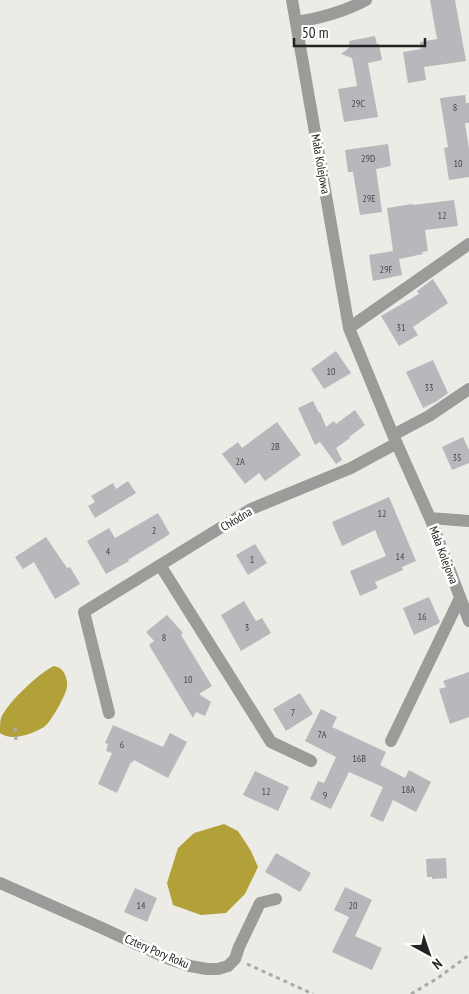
<svg xmlns="http://www.w3.org/2000/svg" width="469" height="994" viewBox="0 0 469 994" font-family="'PT Sans Narrow',sans-serif">
  <rect width="100%" height="100%" fill="#ecebe5"/>
  <path fill="#b2a038" d="M54 666C56 667 59 667 61 669 65 672 68 681 67 687 66 695 51 722 44 727 32 734 12 742 0 733 0 728 0 722 1 718 8 702 39 673 54 666Z
    M224 824 238 831 251 851 258 867 245 894 226 913 201 915 173 905 167 883 178 848 194 833Z"/>
  <path fill="#b8b7bc" d="M430 0H455L466 61 424 67 426 80 408 83 403 52 421 49 420 42 437 39Z
    M375 36 377 44H379L382 60 368 63 378 117 344 122 338 89 357 86 352 58 341 54 350 47 349 41Z
    M465 95 466 103H469V123H465L469 149V177L449 180 444 148 448 147 440 98Z
    M388 144 391 166 376 169 382 212 360 215 353 172H348L345 150Z
    M454 200 458 226 425 230 428 251 422 252 423 254 399 259 402 275 373 281 369 255 393 251 387 208 412 204 413 205Z
    M433 279 448 303 413 327 418 335 399 346 381 316 419 294 417 291Z
    M336 351 351 373 324 389 311 369Z
    M433 360 448 393 437 401 423 408 406 372Z
    M313 401 319 413 320 412 326 427 334 421 336 424 355 410 365 425 349 437 350 438 336 448 342 460 336 464 320 442 315 445 298 408Z
    M277 422 301 455 265 481 259 473 245 484 222 454 238 442 242 448Z
    M463 437 469 450V463L452 470 442 447Z
    M128 481 136 493 95 518 88 506 95 502 91 496 113 483 116 489Z
    M389 497 416 561 402 567 403 570 375 582 378 588 360 596 350 571 386 556 375 530 342 546 332 522Z
    M158 513 170 534 128 560 129 561 106 574 87 541 109 528 115 538Z
    M46 537 67 568 70 567 80 584 55 599 34 562 23 569 15 557Z
    M255 544 267 563 248 575 236 555Z
    M429 597 440 622 438 624 414 635 403 608Z
    M244 601 256 621 262 618 271 633 241 651 221 615Z
    M167 615 183 633 181 635 212 686 199 694 211 702 205 716 196 712 193 718 149 645 154 641 146 632Z
    M469 672V717L450 724 439 689 446 687 443 681Z
    M300 693 313 714 286 731 273 709Z
    M321 709 337 717 332 727 386 752 380 765 405 778 409 770 431 782 416 812 393 800 383 822 370 816 383 787 349 772 331 809 310 799 318 781 324 783 336 757 305 741Z
    M113 725 163 747 170 733 187 742 168 778 134 760 132 763 131 762 117 793 98 784 112 753 106 751 108 744 105 743Z
    M255 771 289 787 278 811 243 795Z
    M276 853 311 873 300 892 265 872Z
    M446 858 447 878 432 879V877H427L426 859Z
    M345 887 372 900 355 936 382 948 372 970 332 952 349 917 334 910Z
    M135 888 157 898 147 922 124 912Z"/>
  <g fill="none" stroke-linecap="round" stroke-linejoin="round">
    <path stroke="#abaaa6" stroke-width="3" stroke-dasharray="4 4" stroke-linecap="butt" d="M15 728 16 740
      M247 964 313 994
      M411 994 438 978 469 955"/>
    <path stroke="#9c9b99" stroke-width="12" d="M292 0 349 328 393 435 430 518 469 621
      M297 22C321 18 344 12 366 0
      M349 328 469 244
      M393 435 429 416 469 389
      M430 518 469 521
      M160 565 271 742 311 761
      M109 713 84 612 251 509 351 468 397 443
      M391 741 460 598
      M0 883 102 928 167 958 190 966 207 969H218L228 966 235 959 239 947 260 903 276 899"/>
  </g>
  <g text-anchor="middle" dominant-baseline="central" stroke-width="5" stroke-linejoin="round" paint-order="stroke">
    <g font-size="10" fill="#484848">
      <text x="358" y="103">29C</text>
      <text x="455" y="107">8</text>
      <text x="368" y="158">29D</text>
      <text x="458" y="163">10</text>
      <text x="369" y="198">29E</text>
      <text x="442" y="215">12</text>
      <text x="386" y="269">29F</text>
      <text x="401" y="327">31</text>
      <text x="331" y="371">10</text>
      <text x="429" y="387">33</text>
      <text x="275" y="446">2B</text>
      <text x="457" y="457">35</text>
      <text x="240" y="461">2A</text>
      <text x="382" y="513">12</text>
      <text x="154" y="530">2</text>
      <text x="108" y="551">4</text>
      <text x="400" y="556">14</text>
      <text x="252" y="559">1</text>
      <text x="422" y="616">16</text>
      <text x="247" y="627">3</text>
      <text x="164" y="637">8</text>
      <text x="188" y="679">10</text>
      <text x="293" y="712">7</text>
      <text x="322" y="734">7A</text>
      <text x="122" y="744">6</text>
      <text x="359" y="758">16B</text>
      <text x="408" y="789">18A</text>
      <text x="266" y="791">12</text>
      <text x="325" y="795">9</text>
      <text x="141" y="905">14</text>
      <text x="353" y="905">20</text>
    </g>
    <g font-size="12" fill="#232321" stroke="#fff">
      <text transform="translate(321 164) rotate(80)">Mała Kolejowa</text>
      <text transform="translate(236 519) rotate(-31)">Chłodna</text>
      <text transform="translate(444 555) rotate(69)">Mała Kolejowa</text>
      <text transform="translate(157 951) rotate(23)">Cztery Pory Roku</text>
    </g>
  </g>
  <g transform="translate(429 954) rotate(140)" stroke="#ffffff" stroke-width="4" paint-order="stroke">
  <path d="M0-4L9 19L0 12L-9 19Z" fill="#232321"/>
  <text y="-8" font-size="14" font-weight="bold" text-anchor="middle" fill="#232321">N</text>
  </g>
  <path d="M294 38v8h131v-8" fill="none" stroke="#232321" stroke-width="2.5"/>
  <text x="302" y="38" font-size="15" fill="#232321" stroke="#ffffff" stroke-width="4" paint-order="stroke">50 m</text>
</svg>
